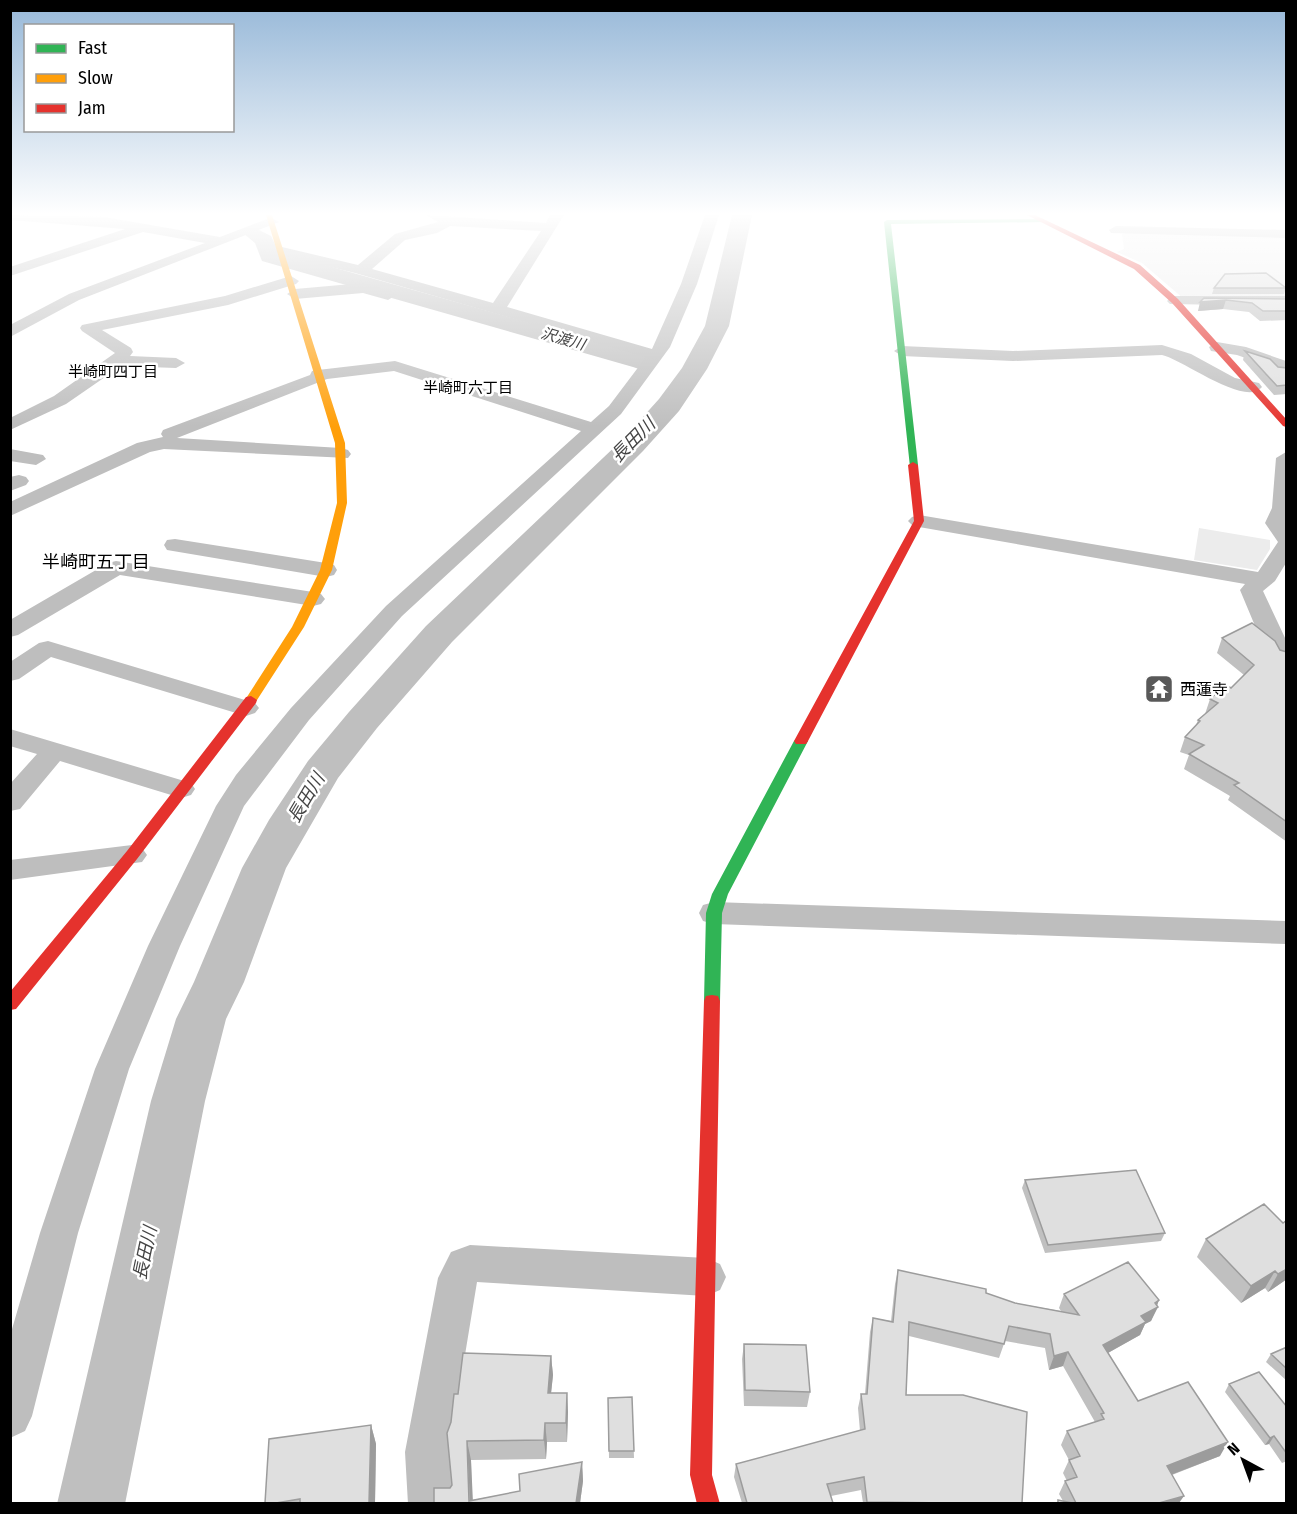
<svg xmlns="http://www.w3.org/2000/svg" width="1297" height="1514" viewBox="0 0 1297 1514" font-family="'Fira Sans Condensed','Noto Sans JP',sans-serif">
  <rect width="100%" height="100%" fill="#fff"/>
  <path fill="#ececec" d="M1126 232 1286 237V299H1184L1142 263 1117 252 1124 249 1122 234Z
    M1199 528 1270 540V549L1257 570 1194 560Z"/>
  <g fill="none" stroke-linecap="round" stroke-linejoin="round">
    <path fill="#bfbfbf" fill-rule="evenodd" d="M732 215H752L729 326 707 369 679 411 643 451 452 642 377 728 338 778 286 868 244 982 226 1019 205 1101 125 1504H57L151 1101 176 1019 194 982 242 868 269 820 308 761 349 712 426 626 623 439 659 399 682 368 705 326Z
      M253 227 271 236 279 252 651 357 655 362 651 367 642 370 633 367 262 261 255 243 243 233 246 229Z"/>
    <path fill="#bebebe" fill-rule="evenodd" d="M10 215 104 217 220 237 267 219 272 218 279 222 79 300 10 337V325L69 294 205 243 143 232 10 276V267L125 229 10 220Z
      M426 215 546 223 550 215H564L507 307 652 349 681 284 705 215H719L697 284 670 347 621 414 402 616 309 720 244 806 180 946 129 1069 78 1233 32 1416 25 1431 10 1438V1336L40 1233 95 1069 148 946 216 806 236 775 291 708 386 606 581 431 394 371 327 379 177 438 341 448 348 450 351 454 348 458 164 449 150 452 10 516V502L137 443 163 437 161 434 163 430 310 375 312 371 318 370 395 361 591 422 609 406 646 357 355 273 277 254 275 251 282 247 358 265 395 234 438 222ZM450 226 541 231 493 303 372 269 405 240 437 233Z
      M1116 226 1286 230V238L1111 233 1109 230Z
      M291 276 299 281 296 284 228 305 102 330 131 348 133 352 130 356 176 358 185 363 176 368 121 366 66 404 10 430V418L54 396 115 353 82 331 80 328 82 325 225 296Z
      M363 283 393 292 396 295 388 300 363 293 295 299 287 294 295 289Z
      M1175 296H1286V306L1170 304 1167 301 1170 298Z
      M1217 342 1246 347 1286 361V372L1237 355 1211 351 1209 347Z
      M1162 345 1191 354 1235 378 1259 383 1262 387C1246 408 1182 359 1162 355L1013 361 902 356 894 351 902 346 1013 351Z
      M10 449 43 455 46 459 36 465 10 461Z
      M1286 452V563L1275 581 1263 591 1286 640V665L1277 663 1258 633 1240 590 1245 584 919 527 912 525 908 521 912 517 919 515 1258 572 1278 542 1265 523 1272 508 1276 458Z
      M19 475 26 477 29 481 26 485 10 491V477Z
      M175 539 326 563 334 565 337 570 334 575 326 577 167 550 164 545 167 540Z
      M116 561 313 592 321 594 325 599 321 604 313 606 120 575 18 635 10 637V620L108 563Z
      M48 641 255 703 259 708 255 713 246 716 51 657 19 679 10 681V662L39 643Z
      M10 729 191 783 195 789 191 795 181 798 60 761 20 809 10 811V784L37 754 10 746Z
      M132 845 142 848 147 855 142 862 10 880V860Z
      M714 902 1286 921V944L714 924 703 921 699 913 703 905Z
      M470 1245 706 1258 720 1264 726 1277 720 1290 706 1296 477 1282 449 1452 454 1504H408L405 1452 438 1278 451 1252Z"/>
    <path fill="#30b455" fill-rule="evenodd" d="M1043 219 1045 222 891 224 918 465 910 467 884 222 887 220Z
      M801 737 808 741 728 894 722 913 720 1001 718 1006 712 1007 706 1006 704 1001 706 913 712 894 794 741Z"/>
    <path fill="#ff9f0a" fill-rule="evenodd" d="M266 215H272L345 443 347 503 332 570 304 627 257 700 251 704 245 700 292 627 320 570 337 503 335 443Z"/>
    <path fill="#e5322d" fill-rule="evenodd" d="M1027 215H1035L1140 265 1178 299 1286 419V427L1283 426 1172 303 1134 269Z
      M913 462 918 465 924 521 808 741 806 744H796L794 741 914 521 908 465Z
      M251 696 257 700 256 703 137 859 16 1009 10 1010V992L127 851 246 697Z
      M712 995 718 996 720 1001 712 1475 720 1504H697L690 1475 704 1001 706 996Z"/>
  </g>
  <path fill="#c0c0c0" d="M1214 288H1286L1284 294H1212Z
    M1204 298 1287 299V320L1260 321 1249 312 1223 309 1198 311Z
    M1245 351 1278 367 1287 368V394L1274 395 1243 360Z
    M1222 638 1287 652V842L1228 800 1230 796 1184 769 1189 755 1180 752 1185 737 1196 725 1198 720 1205 714 1210 699 1231 688 1244 675 1217 653Z
    M1025 1180 1165 1233 1161 1241 1045 1253 1022 1188Z
    M1287 1220V1279L1268 1292 1265 1288 1241 1303 1197 1257 1206 1239 1283 1223Z
    M898 1270 986 1293 1015 1303 1061 1311 1059 1308 1064 1294 1159 1300 1151 1321 1145 1324 1140 1335 1108 1353 1138 1401 1220 1456 1172 1475 1179 1503H1057L1058 1500 1063 1501 1059 1494 1065 1481H1067L1063 1473 1069 1460 1061 1445 1067 1431 1095 1422 1063 1366 1049 1370 1045 1348 1005 1341 999 1358 909 1336 906 1395 1022 1503H863L861 1490 831 1496 833 1503H742L734 1477 736 1464 860 1431 858 1408 861 1394H865L870 1332 873 1318 891 1321 895 1284Z
    M744 1344 810 1392 807 1407 744 1406 742 1359Z
    M1287 1347V1381L1266 1362 1271 1354Z
    M551 1356 553 1375 551 1393H567L568 1412 567 1442H547L546 1459 471 1460 472 1500 520 1491 582 1462 583 1481 580 1503H434L452 1485 451 1422 458 1394Z
    M1229 1384 1287 1407V1461L1282 1463 1269 1444 1265 1445 1225 1392Z
    M632 1397 634 1458H609L608 1398Z
    M371 1425 376 1444 375 1503H265Z"/>
  <path fill="#9c9c9c" d="M1226 300 1223 309 1198 311 1200 302Z
    M1287 1269V1279L1268 1292 1278 1274Z
    M1275 1271 1265 1288 1241 1303 1251 1286Z
    M1159 1300 1156 1308 1158 1307 1151 1321 1145 1324 1140 1335 1097 1359 1103 1345 1141 1316Z
    M1068 1352 1063 1366 1049 1370 1054 1356Z
    M551 1356 553 1375 549 1412 548 1393Z
    M567 1393 568 1412 567 1442 566 1423Z
    M545 1423 547 1442 546 1459 544 1440Z
    M371 1425 376 1444 375 1503H369Z
    M1274 1436 1269 1444 1265 1445 1270 1438Z
    M467 1441 471 1460 473 1503H470Z
    M1228 1442 1220 1456 1160 1479 1167 1466Z
    M582 1462 583 1481 580 1503H576Z
    M1184 1496 1179 1503H1159Z"/>
  <path fill="#dfdfdf" stroke="#9c9c9c" stroke-width="1.5" d="M1266 273 1286 288H1214L1225 274Z
    M1204 298 1287 299V311H1263L1252 303 1226 300 1200 302Z
    M1245 351 1270 359 1278 367 1287 368V385L1277 386Z
    M1252 623 1275 641 1280 650 1287 652V822L1234 785 1239 783 1189 754 1204 745 1185 737 1200 721 1198 720 1218 703 1210 699 1226 685 1231 688 1254 665 1222 638Z
    M1136 1170 1165 1233 1048 1245 1025 1180Z
    M1264 1204 1283 1223 1287 1220V1269L1278 1274 1275 1271 1251 1286 1206 1239Z
    M1128 1262 1159 1300 1155 1303 1158 1307 1141 1316 1146 1322 1103 1345 1138 1401 1188 1382 1228 1442 1167 1466 1184 1496 1159 1503H1076L1065 1481 1077 1477 1069 1460 1080 1456 1067 1431 1104 1419 1101 1414 1104 1413 1068 1352 1054 1356 1050 1334 1009 1326 1004 1344 909 1322 906 1395H963L1027 1412 1022 1503H951L867 1502 864 1477 827 1484 833 1503H747L736 1464 865 1429 861 1394H867L873 1318 893 1322 898 1270 986 1289V1293L1015 1303 1079 1315 1064 1294Z
    M744 1344 806 1345 810 1392 745 1390Z
    M1287 1347V1369L1271 1354Z
    M463 1353 551 1356 548 1393H567L566 1423H545L544 1440 467 1441 469 1501 520 1491 519 1474 582 1462 576 1503H434V1488H450L452 1485 447 1433 451 1422 454 1394H458Z
    M1259 1372 1287 1407V1454L1274 1436 1270 1438 1229 1384Z
    M632 1397 634 1451H609L608 1398Z
    M371 1425 369 1503H300V1499L276 1503H265L269 1439Z
    M1058 1500 1072 1503H1058Z"/>
  <linearGradient id="sky" x2="0" y2="1"><stop stop-color="#97b8d8"/><stop offset="0.5" stop-color="#fff"/><stop offset="1" stop-color="#fff" stop-opacity="0"/></linearGradient>
  <rect width="1297" height="427" fill="url(#sky)"/>
  <defs>
    <g id="temple-square" transform="scale(1.5)"><rect x="-9" y="-9" width="18" height="18" rx="4" fill="#595959" stroke="#fff"/><path d="M0-6L5-2H3V0L6.5 2.5H4V6H1.5V3h-3V6H-4V2.5H-6.5L-3 0V-2H-5Z" fill="#fff"/></g>
  </defs>
  <g fill-rule="evenodd">
    <use href="#temple-square" x="1159" y="689"/>
  </g>
  <g text-anchor="middle" dominant-baseline="central" stroke-width="5" stroke-linejoin="round" paint-order="stroke">
    <g font-size="15" font-style="italic" fill="#444" stroke="#fff">
      <text transform="translate(563 339) rotate(16)">沢渡川</text>
    </g>
    <g font-size="15" fill="#000" stroke="#fff">
      <text x="113" y="372">半崎町四丁目</text>
      <text x="468" y="388">半崎町六丁目</text>
    </g>
    <g font-size="16" fill="#000" stroke="#fff" text-anchor="start">
      <text x="1180" y="689">西蓮寺</text>
    </g>
    <g font-size="18" font-style="italic" fill="#444" stroke="#fff">
      <text transform="translate(633 440) rotate(-45)">長田川</text>
      <text transform="translate(306 798) rotate(-59)">長田川</text>
      <text transform="translate(145 1253) rotate(-78)">長田川</text>
    </g>
    <g font-size="18" fill="#000" stroke="#fff">
      <text x="96" y="562">半崎町五丁目</text>
    </g>
  </g>
  <rect width="1297" height="1514" fill="none" stroke="#000000" stroke-width="24"/>
  <rect x="24" y="24" width="210" height="108" fill="#ffffff" stroke="#999999" stroke-width="1.5"/>
  <rect x="36" y="44" width="30" height="9" fill="#30b455" stroke="#999999" stroke-width="1.5"/>
  <text x="78" y="54" font-size="18" fill="#000000">Fast</text>
  <rect x="36" y="74" width="30" height="9" fill="#ff9f0a" stroke="#999999" stroke-width="1.5"/>
  <text x="78" y="84" font-size="18" fill="#000000">Slow</text>
  <rect x="36" y="104" width="30" height="9" fill="#e5322d" stroke="#999999" stroke-width="1.5"/>
  <text x="78" y="114" font-size="18" fill="#000000">Jam</text>
  <g transform="translate(1243 1460) rotate(319)" stroke="#ffffff" stroke-width="4.5" paint-order="stroke">
  <path d="M0-4.5L10 22L0 15L-10 22Z" fill="#000000"/>
  <text y="-9" font-size="16" font-weight="bold" text-anchor="middle" fill="#000000">N</text>
  </g>
</svg>
